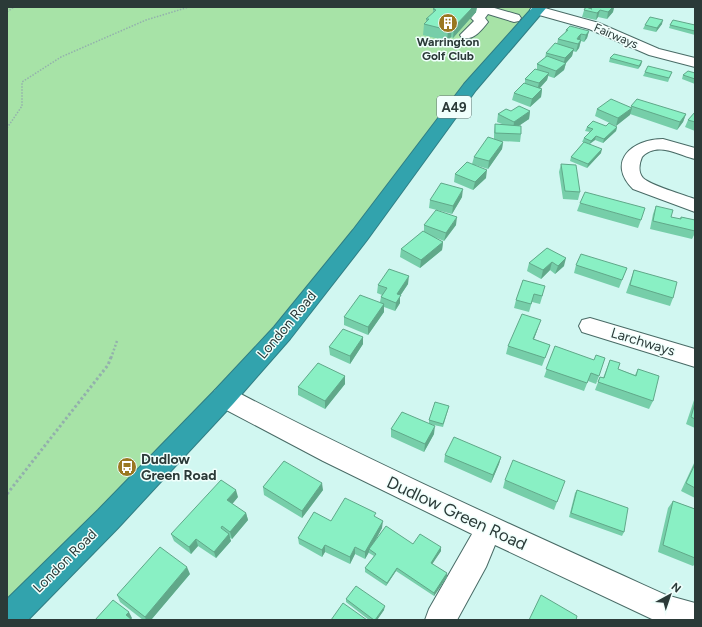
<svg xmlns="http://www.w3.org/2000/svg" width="702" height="627" viewBox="0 0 702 627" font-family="Figtree,sans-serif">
  <rect width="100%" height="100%" fill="#d1f7f1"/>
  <path fill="#a7e3a7" d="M7 7H534L360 235 7 620Z"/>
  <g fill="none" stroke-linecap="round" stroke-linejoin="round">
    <g stroke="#496b66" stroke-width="2">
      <path id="minor" d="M466 7H491L519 15 521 18 519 21 514 22 488 14 485 18 488 22C482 30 473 41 462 38L460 35 474 21 471 18 476 12 468 10Z
        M532 7H541L599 23 659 49 695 58V67L649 55 589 29 532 13 530 10Z
        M663 139 695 148V159C678 155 657 141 642 157 639 164 638 172 643 178 650 185 684 195 695 199V212L633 189C606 162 632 139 663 139Z
        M590 318 695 349V367L582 332 579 326 582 320Z
        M224 387 233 390C375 464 520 529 666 595L695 603V620H654L495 545 486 567 457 620H425L429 609 472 534 323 461 215 404 212 397 215 390Z"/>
    </g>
    <g stroke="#307e84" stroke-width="2">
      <path id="highway" d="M533 7H547L476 90 367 240 290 339 233 404 118 528 28 620H7V599L98 510 215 390 274 327 353 230 464 84Z"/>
    </g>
    <path stroke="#93b0ac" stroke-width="1.5" stroke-dasharray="1.5 1.5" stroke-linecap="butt" d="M7 12 14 7
      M7 128 22 106V82L61 57 146 20 189 7"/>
    <path stroke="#93b0ac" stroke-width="2.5" stroke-dasharray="2 2" stroke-linecap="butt" d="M111 358 117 341"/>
    <path stroke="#93b0ac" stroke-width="3" stroke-dasharray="2.5 2.5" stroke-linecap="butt" d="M7 494 108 365 111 357"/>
    <use href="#minor" fill="#fff" fill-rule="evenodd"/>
    <use href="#highway" fill="#32a3ad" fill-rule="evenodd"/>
  </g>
  <path fill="#76cea9" d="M435 7H477L476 12 453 38 451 37 447 41 423 35 424 24 426 22V19L433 13V9Z
    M585 7H614L613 12 607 19 598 17 596 20 582 17Z
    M662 24 656 32 643 29 645 25Z
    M670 25H695V35L669 28Z
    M566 30 589 31 587 38 584 42 581 41 579 48 576 52 573 51 572 56 566 63 564 70 554 78 548 76 547 80 540 88 542 89 541 97 530 107 512 100 514 93 525 83V79L537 69V64L545 58 546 53 557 44 558 39 565 33Z
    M610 58 642 61 641 65 638 69 609 62Z
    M645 72H672L668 82 643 76Z
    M695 73V84L682 79 683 75Z
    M631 106 686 114 683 122 677 130 630 114 616 126 595 116 597 109 631 107Z
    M511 111H530L529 119 519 125 521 134 520 142 501 141 503 142 502 149 488 169 475 165 486 178 473 190 454 182 455 174 472 164 474 157 494 139V132L495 124H502L497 122 498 114Z
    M695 112V131L685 127 688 120Z
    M606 126 617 127 616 131 603 143 595 140 590 144 601 153 587 168 570 161 571 157 584 142H582L584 138 590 132 585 131 587 127Z
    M561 164 580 192 578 200 563 199 559 172Z
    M462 197 452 214 429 208 430 200Z
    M580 203 641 220 638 228 577 211Z
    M656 206 671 217 680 219 681 217 695 220V233L692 239 650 229 653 214Z
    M424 225H456L444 241 434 237 443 242 442 250 420 268 400 257 401 249 424 231Z
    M547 248 564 266 555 274 550 270 541 279 527 271 529 263Z
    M576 265 627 268 619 288 574 273Z
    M634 270 673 298 670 306 626 293Z
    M523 280 543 294 540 304 532 302 529 312 514 308 516 300Z
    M408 284 400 296V303L395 311 384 307V312L368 335 344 325V317L380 302 381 297 382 295 377 293 378 285Z
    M538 328 534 339 550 345 542 366 506 354 508 346Z
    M363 337V344L350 364 330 355 329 347Z
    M555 346 599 376 596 384 588 381 584 391 544 377Z
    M610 360 618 369 635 375 638 369 653 401 649 409 595 390 600 377 603 378Z
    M345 376V384L325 409 298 395V387Z
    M695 397V428L686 424Z
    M448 410 443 427 429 424V420Z
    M391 429 434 434 424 452 391 437Z
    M445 455 501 457 499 464 491 483 444 462Z
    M695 461V498L681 491Z
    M505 480 557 502 554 510 503 488Z
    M263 487 323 490 302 518 264 495Z
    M577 490 624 532 622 536 569 517 575 493Z
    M238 497 232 504 246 513 248 520 232 539 229 537 231 541 216 558 198 546 191 554 174 541 171 534Z
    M673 501 695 509V564L693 566 658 552 668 508Z
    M376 517 382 528 375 541 413 544 441 551 432 563 447 577 434 596 396 571 386 586 365 572V568L374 556 369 553V552L365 559 355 554 350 564 325 552 322 557 299 544 298 538 331 521Z
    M190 574 151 620H143L120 602 117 595Z
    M346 599 384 610 377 620H369L346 602Z"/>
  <path fill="#60a889" d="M473 7H477L476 12 453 38 454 27Z
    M613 7H614L613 12 607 19 608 12Z
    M600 10 598 17 596 20 597 13Z
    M663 20 662 24 656 32 657 28Z
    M452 27 451 37 447 41 448 30Z
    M589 31 587 38 584 42 586 35Z
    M581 34 580 41 577 39Z
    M581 40 579 48 576 52 578 44Z
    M574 49 572 56 566 63 564 70 554 78 556 71 563 65 565 58Z
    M642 61 641 65 638 69 639 66Z
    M549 73 547 80 537 91 539 83Z
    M542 89 541 97 530 107 532 99Z
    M632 108 630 115 616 126 618 118Z
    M530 111 529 119 513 130 514 122Z
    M686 114 683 122 677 130 680 122Z
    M617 127 616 131 603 143 604 139Z
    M596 136 595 140 589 144 591 141Z
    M503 142 502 149 488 169 489 161Z
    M602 149 601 153 587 168 588 164Z
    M487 170 486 178 473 190 475 182Z
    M463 189 462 197 452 214 453 206Z
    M457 217 456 225 444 241 446 233Z
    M443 242 442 250 420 268 421 260Z
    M566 258 564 266 555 274 558 266Z
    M552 262 550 270 541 279 543 270Z
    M409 276 408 284 400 296V303L395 311 397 294Z
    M384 304V312L368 335V327Z
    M541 320 538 328 531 347 533 339Z
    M363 337V344L350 364V356Z
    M345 376V384L325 409V401Z
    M435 426 434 434 424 452 425 444Z
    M501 457 499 464 491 483 493 475Z
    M322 483 323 490 302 518V511Z
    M236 490 238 497 229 508 227 500Z
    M246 513 248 520 232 539 230 532Z
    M383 521 382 528 370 550 369 549V552L365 559V552Z
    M229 534 231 541 216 558 214 552Z
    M196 539 198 546 191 554 189 547Z
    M325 545V552L322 557V550Z
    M355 547V554L350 564V557Z
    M441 547V551L431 566V563Z
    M187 567 190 574 151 620H146L145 617Z
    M397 568 396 571 386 586 387 583Z
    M447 573V577L434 596V593Z
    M385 606 384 610 377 620H375Z
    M129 612 132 618 131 620 126 615Z"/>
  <path fill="#89f0c4" stroke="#60a889" d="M436 7H473L454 27H452L448 30 424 24 429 19H426L436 10 433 9Z
    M586 7 592 9 587 7H613L608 12 600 10 597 13 584 10Z
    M650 17 663 20 657 28 645 25Z
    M673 20 695 25V31L670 25Z
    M570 26 589 31 586 35 581 34 579 36 577 39 581 40 578 44 558 39 568 30H566Z
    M555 43 574 49 565 58 546 53Z
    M614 54 642 61 639 66 610 58Z
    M547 56 566 63 556 71 537 64Z
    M648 66 672 72 669 78 645 72Z
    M535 69 549 73 539 83 525 79Z
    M688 71 695 73V79L683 75Z
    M524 83 542 89 532 99 514 93Z
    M611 99 632 108 618 118 597 109Z
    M637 99 686 114 680 122 631 106Z
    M519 106 530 111 514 122 498 114 506 109 511 111Z
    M695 112V122L688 120Z
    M593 121 606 126 609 123 617 127 604 139 596 136 591 141 584 138 593 129 587 127Z
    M495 124 521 126V134L495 133Z
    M488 137 503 142 489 161 474 157Z
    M584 142 602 149 588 164 571 157Z
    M467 162 487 170 475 182 455 174Z
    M561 164 576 165 580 192 565 191Z
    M441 183 463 189 453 206 430 200Z
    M585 192 645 208 641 220 580 203Z
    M656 206 673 210 671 217 681 219V217L695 220V231L653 221Z
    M436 210 457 217 446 233 424 225Z
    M423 231 443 242 421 260 401 249Z
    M547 248 566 258 558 266 552 262 543 270 529 263Z
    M581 254 627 268 622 280 576 265Z
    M389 269 409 276 397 294 401 295 396 303 381 297 387 288 378 285Z
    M634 270 677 282 673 298 630 285Z
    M523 280 545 286 542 296 534 294 531 304 516 300Z
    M360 295 384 304 368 327 344 317Z
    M522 314 541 320 533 339 550 345 545 358 508 346Z
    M343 329 363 337 350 356 329 347Z
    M555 346 594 360 596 355 605 358 599 376 591 373 587 383 546 369Z
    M610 360 620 363 618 369 636 376 638 369 659 376 653 401 598 382 600 377 604 378Z
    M318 363 345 376 325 401 298 387Z
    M435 402 449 406 443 424 429 420Z
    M695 403V419L691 417Z
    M402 412 435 426 425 444 391 429Z
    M454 437 501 457 493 475 445 455Z
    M513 460 565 481 557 502 505 480Z
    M284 461 322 483 302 511 263 487Z
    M695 464V488L686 483Z
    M221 480 236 490 227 500 246 513 230 532 222 526 221 528 229 534 214 552 196 539 189 547 171 534Z
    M577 490 628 508 624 532 571 513Z
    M345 498 376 513 374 516 383 521 365 552 355 547 350 557 325 545 322 550 298 538 314 512 331 521Z
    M673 501 695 509V558L663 545Z
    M386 526 413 544 420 534 441 547 431 563 447 573 434 593 397 568 387 583 365 568 376 554 369 549Z
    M160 547 187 567 145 617 117 595Z
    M356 586 385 606 375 620H374L346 599Z
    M541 595 577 616 576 620H529Z
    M113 600 129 612 126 615 132 620H95Z
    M343 603 367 620H331Z"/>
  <defs>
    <g id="building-disc" transform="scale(1)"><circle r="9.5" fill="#9a7721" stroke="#f0fffc"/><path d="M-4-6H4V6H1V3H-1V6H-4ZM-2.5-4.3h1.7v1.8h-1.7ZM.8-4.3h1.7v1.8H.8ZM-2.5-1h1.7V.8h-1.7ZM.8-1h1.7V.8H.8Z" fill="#fff"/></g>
    <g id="bus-disc" transform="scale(1)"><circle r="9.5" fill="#9a7721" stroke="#f0fffc"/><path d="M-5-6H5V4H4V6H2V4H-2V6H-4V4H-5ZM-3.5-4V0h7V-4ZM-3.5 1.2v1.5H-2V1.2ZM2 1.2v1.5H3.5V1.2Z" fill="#fff"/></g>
  </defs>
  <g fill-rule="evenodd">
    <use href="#building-disc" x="448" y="23"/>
    <use href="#bus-disc" x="127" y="467"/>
  </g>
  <g text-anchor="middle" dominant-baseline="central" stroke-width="3" stroke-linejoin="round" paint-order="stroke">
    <g font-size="12" fill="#2b3a38" stroke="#f0fffc">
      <text transform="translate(616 36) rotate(23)">Fairways</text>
    </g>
    <g font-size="12" font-weight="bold" fill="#2b3a38" stroke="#f0fffc">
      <text x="448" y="42">Warrington<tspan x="448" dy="14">Golf Club</tspan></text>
    </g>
    <rect fill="#f0fffc" stroke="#667573" stroke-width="1" x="437" y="96" width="34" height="22" rx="3"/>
    <g font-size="13" font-weight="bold" fill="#2b3a38">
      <text x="454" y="107">A49</text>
    </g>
    <g font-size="14" fill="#2b3a38" stroke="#f0fffc">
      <text transform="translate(287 325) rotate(-50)">London Road</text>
      <text transform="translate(643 342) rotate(17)">Larchways</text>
      <text transform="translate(65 561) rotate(-45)">London Road</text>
    </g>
    <g font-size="14" font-weight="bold" fill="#2b3a38" stroke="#f0fffc" text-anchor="start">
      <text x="141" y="459">Dudlow<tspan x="141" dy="16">Green Road</tspan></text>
    </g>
    <g font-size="17" fill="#2b3a38" stroke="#f0fffc">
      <text transform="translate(457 513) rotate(25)">Dudlow Green Road</text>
    </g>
  </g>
  <rect width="702" height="627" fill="none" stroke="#2b3a38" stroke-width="16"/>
  <g transform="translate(670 595) rotate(40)" stroke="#f0fffc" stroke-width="3" paint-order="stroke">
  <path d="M0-3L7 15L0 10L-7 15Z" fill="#2b3a38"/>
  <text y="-6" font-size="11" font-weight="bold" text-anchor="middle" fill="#2b3a38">N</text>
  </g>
</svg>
